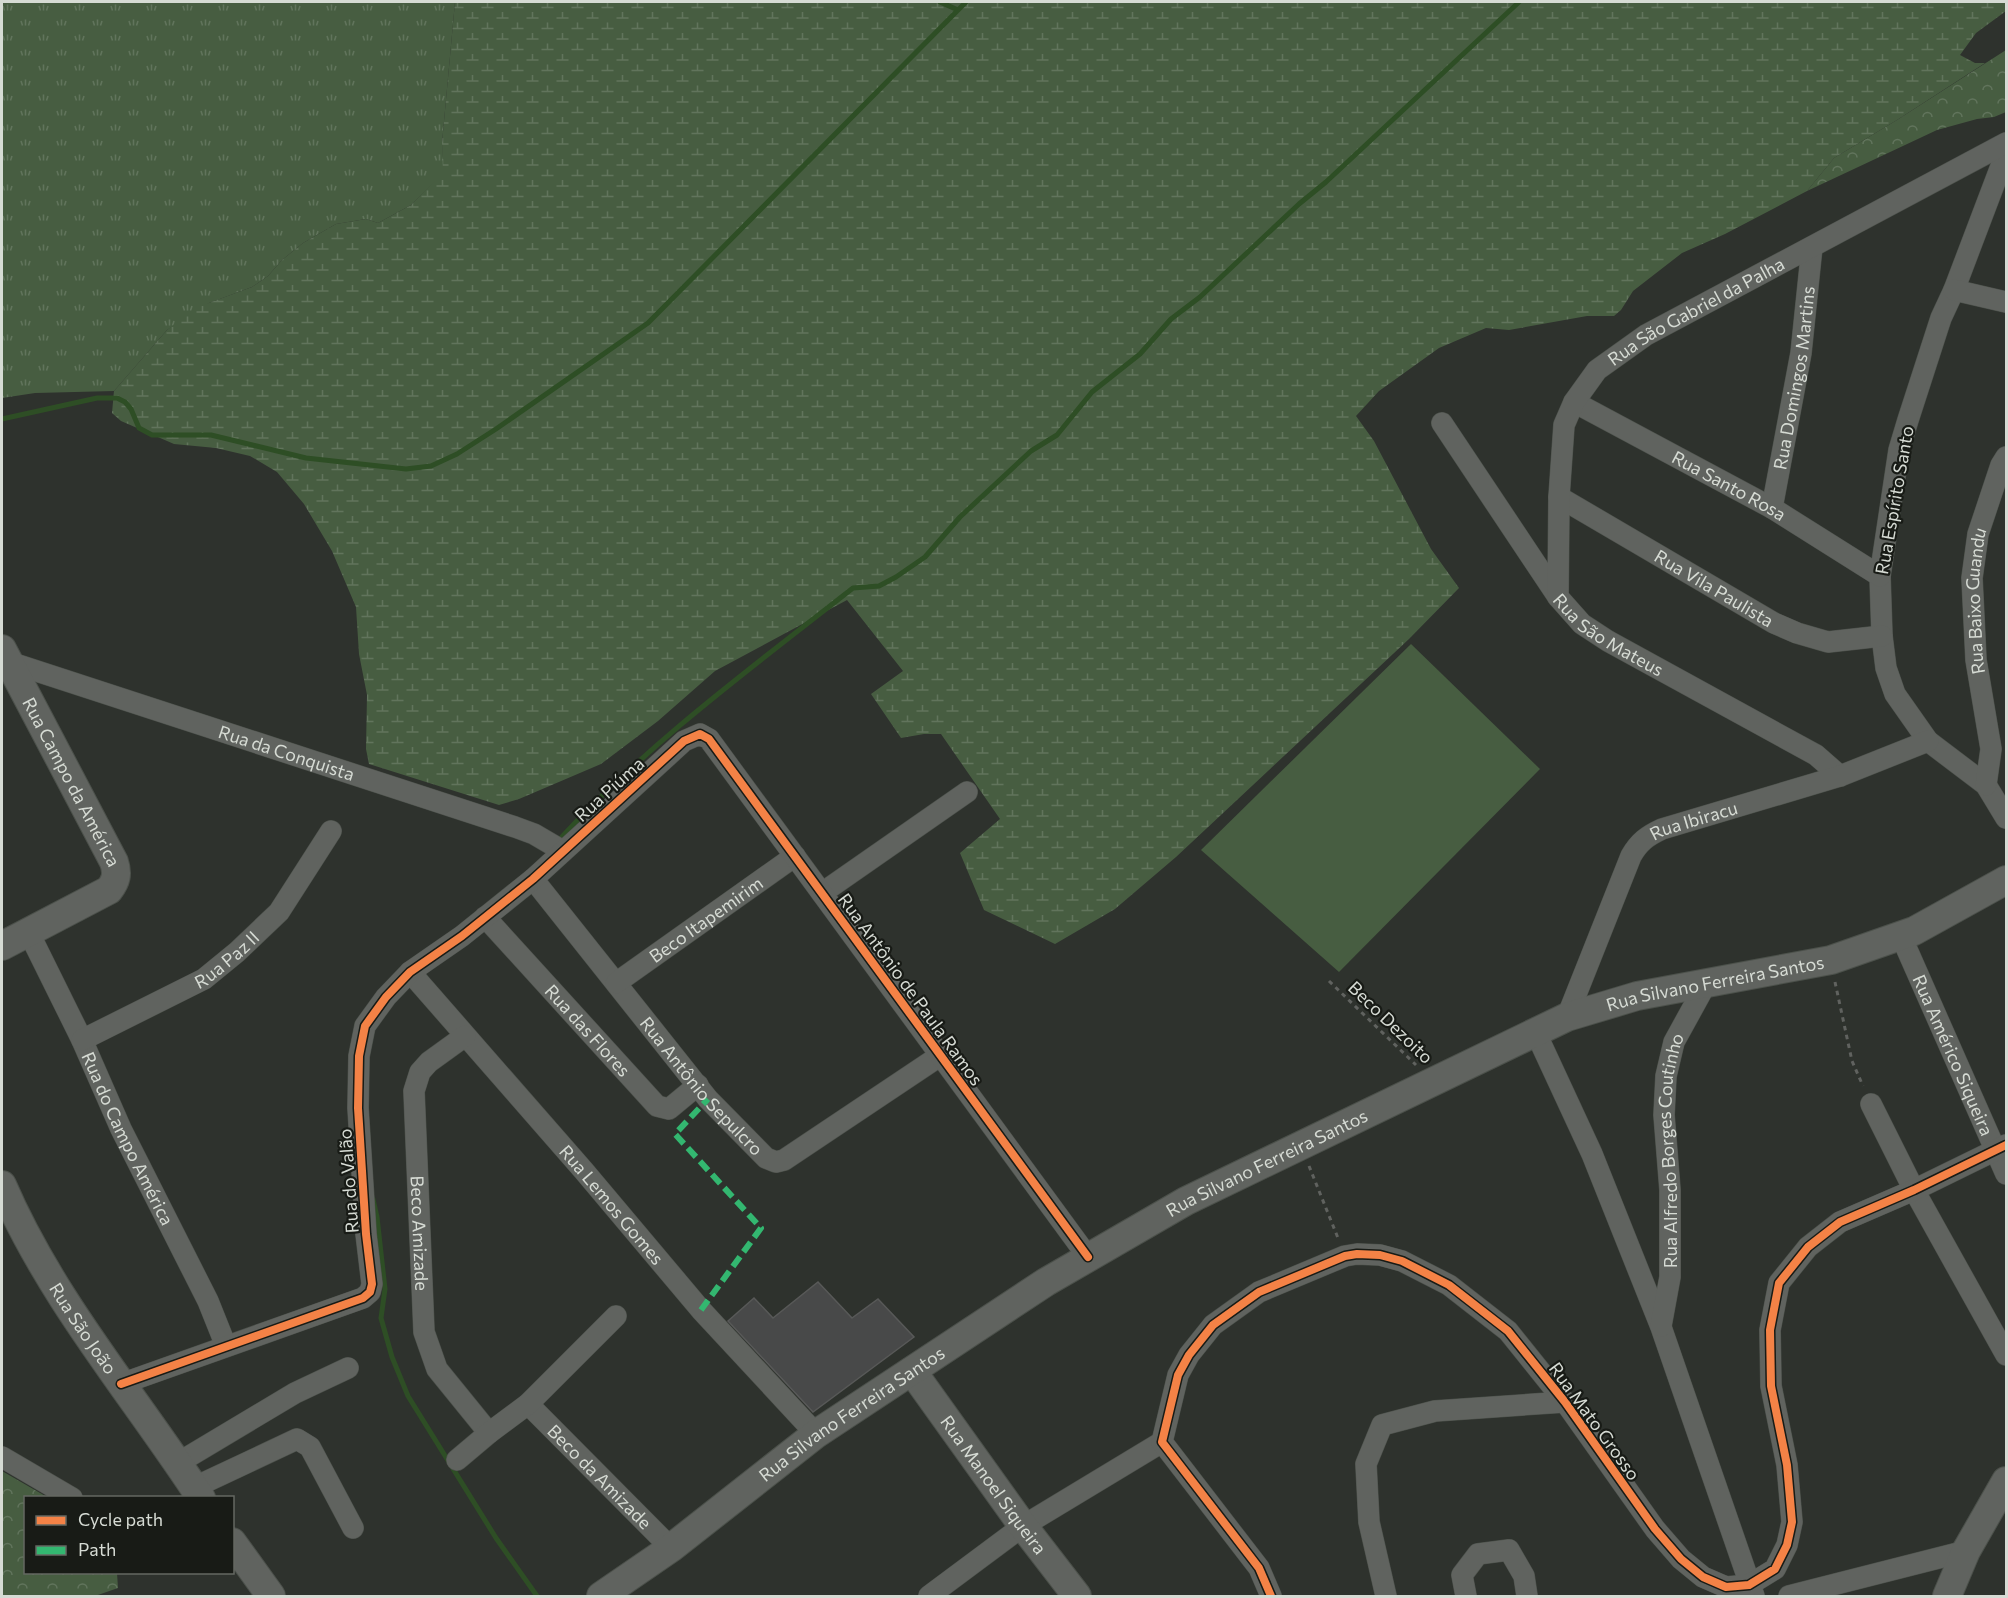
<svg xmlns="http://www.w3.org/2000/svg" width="2008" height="1598" viewBox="0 0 2008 1598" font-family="Commissioner,sans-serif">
  <defs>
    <pattern id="grass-tufts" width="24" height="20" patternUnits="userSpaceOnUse" patternTransform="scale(1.5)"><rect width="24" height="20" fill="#475d41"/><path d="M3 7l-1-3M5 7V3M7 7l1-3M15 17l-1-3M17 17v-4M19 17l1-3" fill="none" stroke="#61745c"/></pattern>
    <pattern id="forest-crowns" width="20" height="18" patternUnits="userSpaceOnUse" patternTransform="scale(1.5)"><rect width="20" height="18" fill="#475d41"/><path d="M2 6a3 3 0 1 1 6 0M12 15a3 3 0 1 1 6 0" fill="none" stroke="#61745c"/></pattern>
    <pattern id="wetland-marsh" width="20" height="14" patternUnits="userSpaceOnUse" patternTransform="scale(1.5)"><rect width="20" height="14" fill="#475d41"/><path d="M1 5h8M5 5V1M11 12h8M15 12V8" fill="none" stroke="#61745c"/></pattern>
  </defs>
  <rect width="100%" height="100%" fill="#2e322d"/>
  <path fill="url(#grass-tufts)" d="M2 2H455L442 143 444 173 411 205 378 223 366 219 336 224 303 243 282 260 268 276 252 287 209 303 167 330 114 391 35 393 2 398Z"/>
  <path fill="url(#forest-crowns)" d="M2006 50V112L1994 117 1977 119 1937 130 1807 191 1834 158 1897 120Z
    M2 1471 47 1497 26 1498V1572L117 1573 118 1588 95 1596H2Z"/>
  <path fill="url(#wetland-marsh)" d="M455 2H2006V11L1976 33 1960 55 1975 63H1985L1897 120 1834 158 1807 191 1725 234 1682 253 1633 291 1621 310 1614 316H1587L1509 330 1486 328 1439 348 1379 391 1356 416 1374 441 1431 549 1459 588 1409 639 1176 857 1115 909 1055 944 984 910 960 853 1000 819 941 734H924L901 738 871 694 903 671 847 600 715 671 658 721 601 764 519 799 499 805 369 764 366 749 367 695 359 654 356 607 332 551 304 504 277 472 250 456 216 448 174 444 121 421 112 413 114 391 167 330 195 308 252 287 268 276 282 260 303 243 336 224 366 219 378 223 411 205 443 173 442 143Z"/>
  <path fill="#475d41" d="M1411 644 1540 769 1339 972 1201 850Z"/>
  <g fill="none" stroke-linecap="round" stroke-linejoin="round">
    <path stroke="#2e4e25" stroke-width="5" d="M940 2 958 10
      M2 419 97 398H117L125 402 131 409 139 428 152 435H211L306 458 406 469 431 466 457 454 496 429 648 323 966 2
      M558 841C646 745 751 668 853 588L879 586 896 577 925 557 960 517 1031 451 1057 435 1092 392 1140 354 1171 319 1200 297 1299 204 1326 182 1519 2
      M373 1199 377 1217 385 1289 381 1318 392 1357 408 1396 496 1538 537 1596"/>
  </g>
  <path fill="#484949" stroke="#585958" stroke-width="1.5" d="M818 1282 852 1318 878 1299 914 1337 813 1412 728 1321 754 1298 773 1318Z"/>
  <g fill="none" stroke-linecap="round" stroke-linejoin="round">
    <g stroke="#4c514b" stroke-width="22">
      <g id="street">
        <path d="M2006 153 1954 290 1941 318 1908 420 1899 450 1880 576 1882 636 1886 668 1895 694 1928 741 1986 785 2006 818"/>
        <path d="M1954 290 2006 302"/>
        <path id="s1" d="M1574 402 1772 508 1880 576"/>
        <path id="s2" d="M1442 423 1558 597 1582 624 1608 641 1816 755 1840 776"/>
        <path id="s3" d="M1559 497 1774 623 1797 633 1828 642 1882 636"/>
        <path id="s4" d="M1772 508 1801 353 1812 247"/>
        <path id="s5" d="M1558 597 1559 497 1564 425 1574 402 1597 370 1646 335 2006 143"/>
        <path id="s6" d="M9 662 515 827 534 834 563 851"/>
        <path id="s7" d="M1986 785 1991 749 1976 660 1972 578 1978 534 2001 465 2006 457"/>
        <path id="s8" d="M533 879 708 1099 766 1158 776 1162 784 1160 941 1055"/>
        <path d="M822 893 967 792"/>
        <path id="s9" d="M485 917 657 1106 669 1109 698 1085"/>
        <path id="s10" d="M29 933 82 1040 121 1129 208 1301 226 1346"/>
        <path id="s11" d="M1901 936 2006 1174"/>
        <path id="s12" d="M410 972 584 1171 701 1310 816 1434"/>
        <path id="s13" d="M616 983 795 856"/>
        <path id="s14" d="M1567 1017 1631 856C1639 842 1647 836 1662 829L1840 776 1928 741"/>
        <path d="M1535 1031 1592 1154 1661 1327 1754 1596"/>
        <path id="s15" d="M465 1036 429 1062 420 1072 414 1091 424 1332 437 1369 489 1433"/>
        <path id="s16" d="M82 1040 204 979 237 952 279 912 331 831"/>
        <path d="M1871 1104 1914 1190 2006 1355"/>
        <path id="s17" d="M1661 1326 1670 1277V1190L1664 1115 1666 1076 1674 1042 1707 982"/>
        <path d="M121 1384 363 1298 370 1292 372 1284 366 1234 358 1108 359 1056 365 1026 386 997 410 972 462 936 533 879 684 741 700 734 709 739 1088 1257"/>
        <path id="s18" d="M528 1404 671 1548"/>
        <path d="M2 1457 72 1498"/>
        <path d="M457 1460 489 1433 528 1404 616 1316"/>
        <path d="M178 1463 295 1393 348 1368"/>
        <path d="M195 1487 297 1439 310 1447 353 1528"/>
        <path d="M929 1596 1023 1526 1162 1442"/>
        <path d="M1271 1596 1259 1568 1162 1442 1178 1375 1189 1355 1213 1325 1259 1292 1345 1256 1357 1254 1380 1255 1402 1261 1449 1285 1508 1331 1565 1402 1655 1529 1681 1559 1703 1577 1726 1587 1749 1585 1775 1569 1787 1545 1792 1522 1787 1465 1771 1386 1770 1330 1779 1283 1808 1247 1840 1222 1914 1190 2006 1145"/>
        <path d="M1386 1596 1369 1522 1366 1464 1382 1425 1435 1411 1565 1402"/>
        <path d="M1466 1596 1462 1575 1478 1554 1509 1550 1524 1576 1527 1596"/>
        <path d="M1789 1596 1966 1551"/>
      </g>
    </g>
    <g stroke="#4c514b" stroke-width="30">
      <g id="secondary">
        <path id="s19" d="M2 649 114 862C118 874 116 881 109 890L2 946"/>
        <path id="s20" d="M2 1185C51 1299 133 1394 201 1498"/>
        <path id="s21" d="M912 1371 1023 1526 1077 1596"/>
        <path d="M232 1542 271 1596"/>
        <path id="s22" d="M601 1596 671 1548 816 1434 1046 1282 1186 1201 1567 1017 1637 996 1831 960 1914 931 2006 880"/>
        <path d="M1947 1596 1966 1551 2006 1481"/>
      </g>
    </g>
    <path stroke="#60625f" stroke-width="3" stroke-dasharray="4.5 4.5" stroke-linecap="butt" d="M1329 981 1416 1065
      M1835 982 1852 1061 1863 1086
      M1309 1166 1338 1238"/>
    <use href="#street" stroke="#60635f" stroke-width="21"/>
    <use href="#secondary" stroke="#60635f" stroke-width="28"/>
    <path stroke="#33b770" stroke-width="6" stroke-dasharray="12 6" stroke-linecap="butt" d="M701 1310 761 1228 675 1134 708 1099"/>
    <g stroke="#181b16" stroke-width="11">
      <path id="cycleway" d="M121 1384 363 1298 370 1292 372 1284 366 1234 358 1108 359 1056 365 1026 386 997 410 972 462 936 533 879 684 741 700 734 709 739 1088 1257
        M1271 1596 1259 1568 1162 1442 1178 1375 1189 1355 1213 1325 1259 1292 1345 1256 1357 1254 1380 1255 1402 1261 1449 1285 1508 1331 1565 1402 1655 1529 1681 1559 1703 1577 1726 1587 1749 1585 1775 1569 1787 1545 1792 1522 1787 1465 1771 1386 1770 1330 1779 1283 1808 1247 1840 1222 1914 1190 2006 1145"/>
    </g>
    <use href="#cycleway" stroke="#f48246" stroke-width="8"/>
  </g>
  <g text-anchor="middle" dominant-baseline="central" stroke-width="4.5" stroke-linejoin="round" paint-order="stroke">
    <g font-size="18" fill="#d6dbd4" stroke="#181b16">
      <text stroke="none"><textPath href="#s5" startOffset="352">Rua São Gabriel da Palha</textPath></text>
      <text stroke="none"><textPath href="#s4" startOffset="132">Rua Domingos Martins</textPath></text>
      <text stroke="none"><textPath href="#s1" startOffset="176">Rua Santo Rosa</textPath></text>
      <text transform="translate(1894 500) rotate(-80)">Rua Espírito Santo</text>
      <text stroke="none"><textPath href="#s3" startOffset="180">Rua Vila Paulista</textPath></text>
      <text stroke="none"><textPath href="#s7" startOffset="186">Rua Baixo Guandu</textPath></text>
      <text stroke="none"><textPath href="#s2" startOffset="273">Rua São Mateus</textPath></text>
      <text stroke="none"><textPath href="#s6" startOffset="292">Rua da Conquista</textPath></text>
      <text stroke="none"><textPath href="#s19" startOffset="150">Rua Campo da América</textPath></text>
      <text transform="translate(609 789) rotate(-42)">Rua Piúma</text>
      <text stroke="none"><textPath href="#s14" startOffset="248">Rua Ibiracu</textPath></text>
      <text stroke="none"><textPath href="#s13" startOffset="110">Beco Itapemirim</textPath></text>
      <text stroke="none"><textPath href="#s16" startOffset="166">Rua Paz II</textPath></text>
      <text stroke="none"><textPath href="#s22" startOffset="1282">Rua Silvano Ferreira Santos</textPath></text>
      <text transform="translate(911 989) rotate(54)">Rua Antônio de Paula Ramos</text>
      <text transform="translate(1391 1022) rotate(44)">Beco Dezoito</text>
      <text stroke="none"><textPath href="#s9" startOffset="153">Rua das Flores</textPath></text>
      <text stroke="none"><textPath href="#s11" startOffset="130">Rua Américo Siqueira</textPath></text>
      <text stroke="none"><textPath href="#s8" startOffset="267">Rua Antônio Sepulcro</textPath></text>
      <text stroke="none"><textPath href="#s10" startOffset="228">Rua do Campo América</textPath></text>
      <text stroke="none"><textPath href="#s17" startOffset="177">Rua Alfredo Borges Coutinho</textPath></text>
      <text stroke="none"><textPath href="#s22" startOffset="796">Rua Silvano Ferreira Santos</textPath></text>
      <text transform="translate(348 1181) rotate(-94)">Rua do Valão</text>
      <text stroke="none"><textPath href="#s12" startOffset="308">Rua Lemos Gomes</textPath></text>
      <text stroke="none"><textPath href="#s15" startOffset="220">Beco Amizade</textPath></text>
      <text stroke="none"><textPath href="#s20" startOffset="165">Rua São João</textPath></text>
      <text stroke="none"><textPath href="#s22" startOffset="310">Rua Silvano Ferreira Santos</textPath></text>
      <text transform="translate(1595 1421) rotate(54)">Rua Mato Grosso</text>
      <text stroke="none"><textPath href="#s18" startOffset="102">Beco da Amizade</textPath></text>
      <text stroke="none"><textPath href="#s21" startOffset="140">Rua Manoel Siqueira</textPath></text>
    </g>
  </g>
  <rect width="2008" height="1598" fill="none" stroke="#d6dbd4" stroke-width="6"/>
  <rect x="24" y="1496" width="210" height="78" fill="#181b16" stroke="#646862" stroke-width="1.5"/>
  <rect x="36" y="1516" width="30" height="9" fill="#f48246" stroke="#646862" stroke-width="1.5"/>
  <text x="78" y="1526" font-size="18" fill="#d6dbd4">Cycle path</text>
  <rect x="36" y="1546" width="30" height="9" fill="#33b770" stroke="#646862" stroke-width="1.5"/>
  <text x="78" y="1556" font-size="18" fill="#d6dbd4">Path</text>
</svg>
